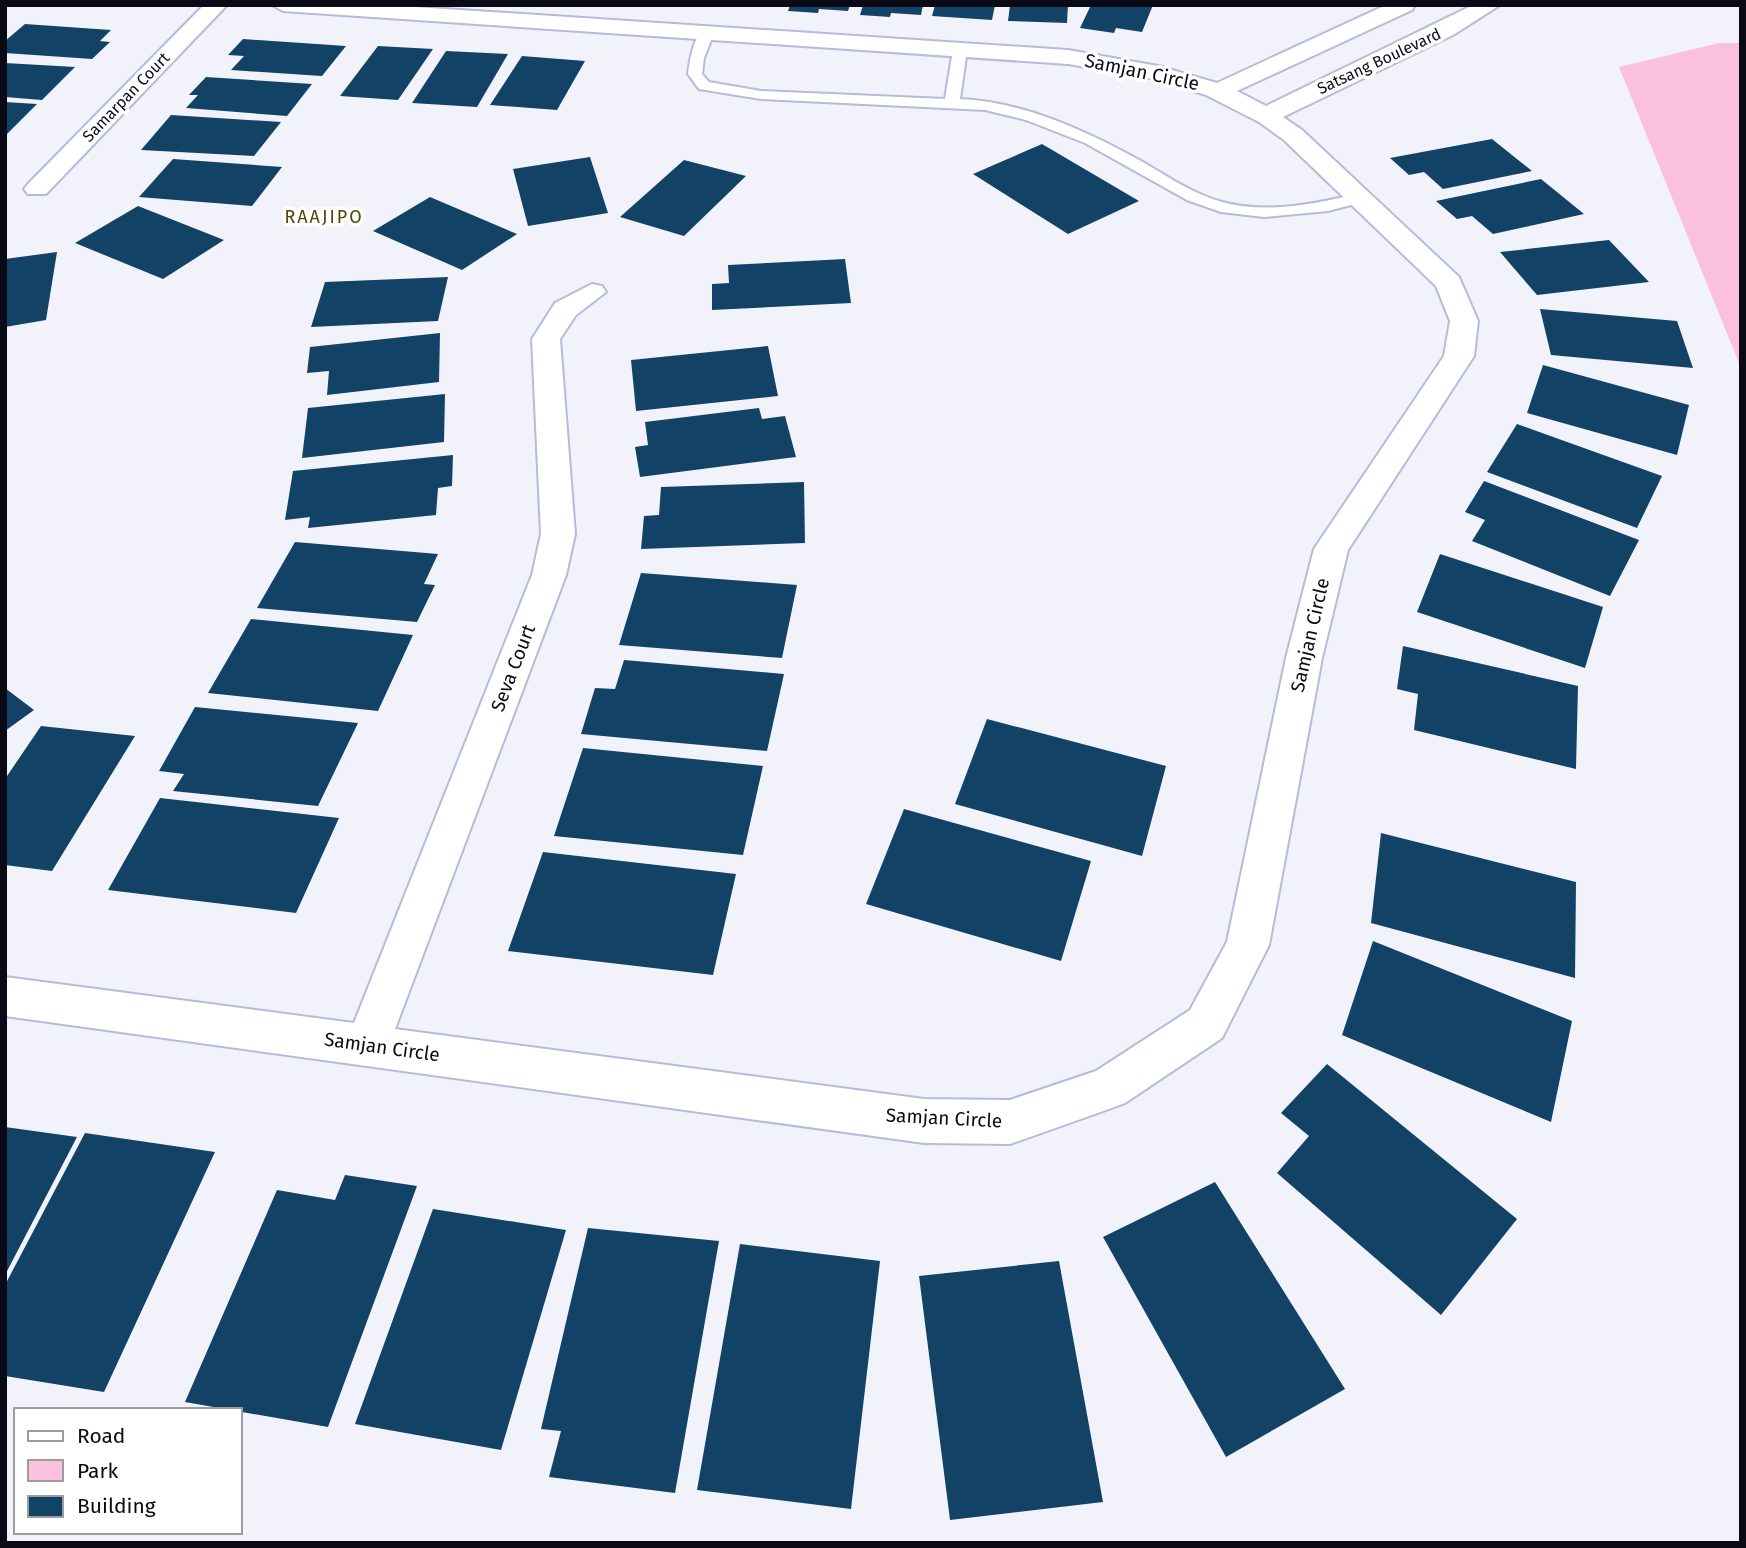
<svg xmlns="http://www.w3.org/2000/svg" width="1746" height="1548" viewBox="0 0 1746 1548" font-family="'Fira Sans',sans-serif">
  <rect width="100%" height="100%" fill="#f2f3fa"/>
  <path fill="#fbc0dc" d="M1719 43H1741V368L1619 67Z"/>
  <path fill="#124367" d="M790 5H850L848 11 819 9 818 13 788 11Z
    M863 5H923L921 15 891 13 890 17 860 15Z
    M935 5H995L992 20 932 16Z
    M1010 5H1068L1067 23 1008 21Z
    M1091 5H1153L1142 32 1116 28 1114 33 1080 28Z
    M25 24 111 30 100 41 110 42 92 59 5 53V41Z
    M243 39 346 46 322 76 231 70 244 56 228 55Z
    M378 46 433 49 398 100 340 96Z
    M446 51 508 54 477 107 412 103Z
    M522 56 585 61 557 110 490 105Z
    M5 63 75 67 42 100 5 97Z
    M206 77 312 84 287 116 186 108 198 95H189Z
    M5 102 37 104 5 136Z
    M171 115 281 122 254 156 141 150Z
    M1492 139 1532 171 1443 189 1424 172 1409 175 1390 158Z
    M1042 144 1139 201 1068 234 973 174Z
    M590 157 608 213 528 226 513 169Z
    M173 159 282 167 252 206 139 197Z
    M684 160 746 176 684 236 620 217Z
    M1541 179 1584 214 1493 234 1472 216 1457 219 1436 201Z
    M430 197 517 234 462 270 373 231Z
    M138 206 224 240 163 279 75 243Z
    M1609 240 1649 282 1537 295 1500 252Z
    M57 252 46 320 5 327V259Z
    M845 259 851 303 712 310V284L729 283 728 265Z
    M448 277 438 321 311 327 325 282Z
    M1540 309 1677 321 1693 368 1551 355Z
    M440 333 439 382 327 395 329 371 307 373 310 347Z
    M768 346 778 396 636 411 631 360Z
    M1543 365 1689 405 1677 455 1527 413Z
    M445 394 444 442 302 458 308 408Z
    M759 408 762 419 785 416 796 457 640 477 635 447 648 445 645 422Z
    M1517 424 1662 476 1637 528 1487 472Z
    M453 455 452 486 438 488 436 515 308 528 310 517 285 520 293 471Z
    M1484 481 1639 540 1610 596 1472 541 1485 520 1465 512Z
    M804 482 805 543 641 549 644 516 659 515 661 487Z
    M295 542 438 554 424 584 435 585 417 622 257 608Z
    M1440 554 1603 607 1585 668 1417 612Z
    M641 573 797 585 782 658 619 645Z
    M251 619 413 635 378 711 208 693Z
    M1403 646 1578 686 1576 769 1414 730 1418 694 1397 689Z
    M624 660 784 674 767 751 581 734 595 688 615 689Z
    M5 688 34 710 5 731Z
    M195 707 358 723 318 806 173 791 184 774 159 771Z
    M987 719 1166 766 1142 856 955 804Z
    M41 726 135 736 52 871 5 865V779Z
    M583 748 763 766 743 855 554 836Z
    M160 798 339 818 296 913 108 890Z
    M904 809 1091 861 1061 961 866 904Z
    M1381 833 1576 882 1575 978 1371 923Z
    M543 852 736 874 713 975 508 951Z
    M1373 941 1572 1021 1551 1122 1342 1035Z
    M1327 1064 1517 1219 1441 1315 1277 1173 1309 1136 1281 1113Z
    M5 1127 77 1137 5 1275Z
    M85 1133 215 1152 104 1392 5 1376V1285Z
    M345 1175 417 1186 328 1427 185 1402 277 1190 335 1200Z
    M1215 1182 1345 1389 1226 1457 1103 1237Z
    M433 1209 566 1230 501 1450 355 1424Z
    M588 1228 719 1241 675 1493 549 1477 561 1431 541 1429Z
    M740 1244 880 1261 851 1509 697 1490Z
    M1059 1261 1103 1502 950 1520 919 1276Z"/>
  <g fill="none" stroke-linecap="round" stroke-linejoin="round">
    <g stroke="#b6bbda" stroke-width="4">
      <path id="lane" d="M707 29 714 33 704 58 702 74 709 82 761 91 945 99 953 50 960 46 967 50 960 99C1024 102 1085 130 1141 161 1167 176 1193 194 1222 202 1266 214 1317 204 1360 193L1368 198 1366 201 1328 211 1264 217 1221 212 1187 200 1085 143 1026 120 985 110 761 99 699 89 688 74C690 60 693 34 707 29Z"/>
    </g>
    <g stroke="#b6bbda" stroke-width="4">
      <path id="street" d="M204 5H227L46 194H28L24 189 28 184Z
        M272 5H385L1068 50 1158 66 1217 83 1386 5H1415L1412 10 1237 91 1266 106 1473 5H1500L1453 35 1283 117 1302 130 1459 277 1478 321 1474 356 1348 550 1322 658 1269 945 1222 1038 1125 1103 1109 1109 1010 1144 924 1143 5 1016V977L354 1023 532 575 541 534 532 339 555 303 592 284 602 286 606 292 576 315 560 339 575 534 566 575 395 1029 924 1099 1010 1100 1096 1071 1190 1010 1227 942 1286 658 1314 549 1444 356 1450 321 1436 286 1284 140 1259 122 1206 95 1155 79 1068 64 283 11Z"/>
    </g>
    <use href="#lane" fill="#fff" fill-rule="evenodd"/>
    <use href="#street" fill="#fff" fill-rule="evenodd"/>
  </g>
  <g text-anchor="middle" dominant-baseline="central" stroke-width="7" stroke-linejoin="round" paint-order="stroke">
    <g font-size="16" fill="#090a15" stroke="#fff">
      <text transform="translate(1379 61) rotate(-25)">Satsang Boulevard</text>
      <text transform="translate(126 97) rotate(-46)">Samarpan Court</text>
    </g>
    <g font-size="18" letter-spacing="2" fill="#4c4807" stroke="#fff">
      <text x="324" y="217">RAAJIPO</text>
    </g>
    <g font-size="19" fill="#090a15" stroke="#fff">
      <text transform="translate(1142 72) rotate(12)">Samjan Circle</text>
      <text transform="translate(1310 635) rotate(-77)">Samjan Circle</text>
      <text transform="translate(513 668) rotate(-69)">Seva Court</text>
      <text transform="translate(382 1047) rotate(8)">Samjan Circle</text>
      <text transform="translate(944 1118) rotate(3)">Samjan Circle</text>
    </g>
  </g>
  <rect width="1746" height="1548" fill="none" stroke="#090a15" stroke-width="14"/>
  <rect x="14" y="1408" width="228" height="126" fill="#ffffff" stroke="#9d9da1" stroke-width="2"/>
  <rect x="28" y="1431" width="35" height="10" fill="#ffffff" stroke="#9d9da1" stroke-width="2"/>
  <text x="77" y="1443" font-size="21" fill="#090a15">Road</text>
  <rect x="28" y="1460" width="35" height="21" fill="#fbc0dc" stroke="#9d9da1" stroke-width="2"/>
  <text x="77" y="1478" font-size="21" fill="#090a15">Park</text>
  <rect x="28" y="1496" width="35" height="21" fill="#124367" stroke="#9d9da1" stroke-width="2"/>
  <text x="77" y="1513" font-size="21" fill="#090a15">Building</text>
</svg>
